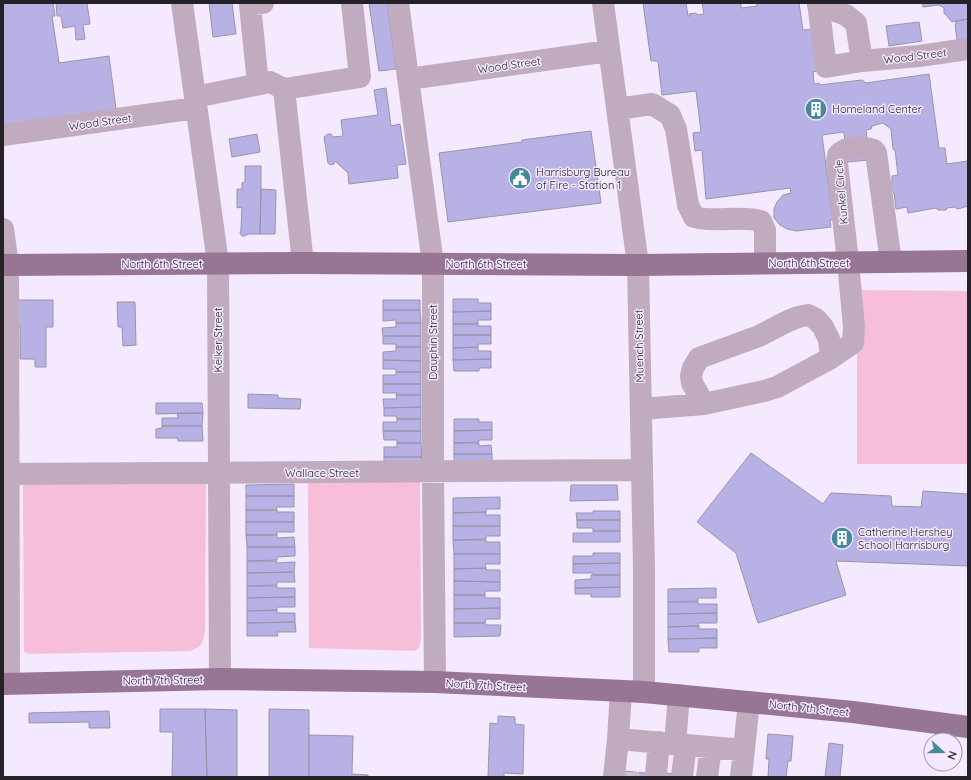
<svg xmlns="http://www.w3.org/2000/svg" width="971" height="780" viewBox="0 0 971 780" font-family="Quicksand,sans-serif">
  <rect width="100%" height="100%" fill="#f4e9fe"/>
  <path fill="#f7beda" d="M857 290 968 291V464H857Z
    M308 482H420L421 640 419 648 415 651 309 648Z
    M23 483 206 484 205 631C203 644 202 646 190 651L29 654 24 652Z"/>
  <path fill="#b8b1e5" stroke="#9795a9" d="M8 3H53L55 16H52L59 63 109 56 116 109 3 126V4Z
    M56 3H87L90 24 83 25 85 39 76 40 75 26 63 28 61 16H57Z
    M209 3H232L236 34 213 37Z
    M369 3H387L396 69 379 71Z
    M643 3H686L688 16H690L689 14 696 13 697 15 704 14 702 3H741V8L757 6V3H799L803 30 812 29 818 71 813 72 814 84 819 83V85L862 80 866 83 929 74 939 148H945L947 164 968 161V206L958 209 954 207 947 208 946 210H938L936 208 908 213 907 207 896 209 894 193 891 190 890 183 892 181V176L898 175 895 150 893 149 891 129 883 123 872 126 871 129 866 130 869 160 847 162 844 132 822 135 833 220H830L831 227 796 231 787 229 780 225 774 218V209L777 202 783 195 791 193 790 188 706 199 702 150 695 151 693 133 701 132 696 91 662 95 658 61H651Z
    M922 3H968V19L952 22 944 13V8L939 5 923 7Z
    M968 19V40H957L955 24 957 23 956 21Z
    M919 22 922 41 889 46 886 26Z
    M386 88 391 126 400 124 406 164 397 165 398 178 349 184 348 173 335 161 334 164 331 165 328 163 324 137 328 134H331L333 137 343 136 341 120 378 115 374 90Z
    M591 131 601 203 448 222 439 153 522 142V140Z
    M257 134 260 152 232 157 229 139Z
    M245 166H261V189L260 234H248L245 236H242L240 233 241 229 242 207 237 208V189H242V183L245 182Z
    M261 189 276 190 275 234H260Z
    M453 299H478V303H491V311L453 312Z
    M18 300H53V327H46V367H35V359H20V327H18Z
    M383 300H420V310H383Z
    M117 302H135L136 345 123 346 122 327H118Z
    M383 310H420L421 323H396V320L383 321Z
    M491 311V320H478V324H453V312Z
    M396 323H421V336H383L382 328 396 327Z
    M453 324H478V326H491V335H453Z
    M453 335H491V344H478V347L453 348Z
    M383 336H421V347H396V344H383Z
    M396 347H421V361L383 360V352L396 351Z
    M478 347V351H491V359L453 360V348Z
    M491 359V368H479V371H454L453 360Z
    M383 360 421 361V372H396V369H383Z
    M396 372H421V384H383V375H396Z
    M383 384H421V395H396L397 393H383Z
    M248 394 278 395V398L301 399 300 409 248 408Z
    M396 395H421V407L384 408 383 399H397Z
    M156 403H202L203 413 156 414Z
    M421 407V419H397L396 416H384V408Z
    M177 413H203L202 426H162V418H178Z
    M397 419H421V431H383V422H397Z
    M454 419H479V422H492V430L454 431Z
    M162 426H202L203 441H178L177 438H156V429L162 428Z
    M492 430V440H479V442L454 443V431Z
    M383 431H421V443H397V440H384Z
    M397 443H421L422 457H384V447H397Z
    M454 443H479V446L491 445 492 454H454Z
    M751 453 823 504 831 493 891 496 892 506 921 507 923 491 968 494V566L836 561 846 595 758 623 736 553 697 522Z
    M454 454H492V463L454 467Z
    M384 457H422V467L384 468Z
    M294 484V496H246V485Z
    M571 485H617L618 500 570 501Z
    M246 496H294V507H276L277 510H246Z
    M500 497V509H486V512L453 513V498Z
    M246 510H277V512H294V522H246Z
    M593 511H620V520H577L576 513H593Z
    M486 512 485 515H500V526H453V513Z
    M577 520H620V531H593V528H577Z
    M246 522H294V532H277V535H246Z
    M453 526H500V536H486V539L453 540Z
    M593 531H620V542H573V533H593Z
    M246 535H277V538L294 537 295 547H247Z
    M453 540H486V542H500V554H454Z
    M247 547H295V556L277 557V560L247 561Z
    M593 553H620V563L573 564V556H593Z
    M454 554H500V564H485L486 568 454 569Z
    M247 561H277V563L295 562 294 572 247 573Z
    M620 563V575H593V573H573V564Z
    M486 568V570H500V582L454 581V569Z
    M294 572 295 582H277V585L247 586V573Z
    M591 575H620V587L575 588V580L591 579Z
    M454 581 500 582V591H485V595H454Z
    M247 586H277V588H295V597L247 598Z
    M620 587V597H591V594H575V588Z
    M716 588V598H698V601L668 602V589Z
    M454 595H485V598H500V608L454 609Z
    M295 597V607H277V610L247 611V598Z
    M668 602H698V604H717V613L668 614Z
    M500 608V619H486L485 623H454V609Z
    M277 610V613H295V622L247 623V611Z
    M717 613V623H698L699 626 668 627V614Z
    M295 622 296 632H277L278 636H247V623Z
    M454 623H485L486 625H501L500 636 454 637Z
    M699 626V629H717V638L668 639V627Z
    M717 638V648H699V652H669L668 639Z
    M160 709H205L207 777H172L173 732H160Z
    M205 709 237 710V777H207Z
    M269 709 309 710V777H269Z
    M109 711 110 728H89V722L29 723V713Z
    M498 716 515 717V724L524 725 523 774 504 773V777H488L490 723 498 724Z
    M768 734 793 736 791 761H788L786 777H768L769 759H766Z
    M309 735 353 736 352 774 368 775V777H309Z
    M829 743 843 745 840 777H825Z
    M624 771 663 775V773L677 774 690 777H623Z"/>
  <g fill="none" stroke-linecap="round" stroke-linejoin="round">
    <path stroke="#cbc1d3" stroke-width="22" stroke-dasharray="22 11" stroke-linecap="butt" d="M628 777V772"/>
    <path stroke="#c0acbe" stroke-width="22" d="M182 3 218 263 220 679
      M398 3 433 264V472L435 682
      M603 3 638 265 644 569V692
      M818 3 826 67 862 61 856 23 846 15 818 5
      M862 61 919 56 968 49
      M408 79 609 51
      M258 84 250 5 263 3
      M284 89 360 77 352 3
      M195 97 270 82 284 89 303 263
      M617 109 652 104 670 115 676 129 688 205 694 217C716 223 739 215 761 221L765 230V263
      M3 135 196 108
      M3 229 8 265 9 683
      M704 404 692 383 691 376 693 368 699 358 759 336 788 321 798 317 808 315 816 319 823 327 829 339 831 358
      M641 409 704 404 764 391 777 387 831 358 853 343 854 327 848 262 837 163 838 155C845 146 863 146 874 150L876 153 891 262
      M3 474 642 470
      M618 739 621 691
      M675 744 679 695
      M656 774 659 742
      M682 776 686 745
      M614 777 618 739 744 750
      M707 777 711 747
      M741 777 749 702"/>
    <path stroke="#977595" stroke-width="22" d="M3 265 303 263 638 265 968 261
      M3 684 220 679 435 682 644 692 853 712 968 727"/>
  </g>
  <defs>
    <g id="building-disc" transform="scale(1.15)"><circle r="9.5" fill="#468999" stroke="#f4e9fe"/><path d="M-4-6H4V6H1V3H-1V6H-4ZM-2.5-4.3h1.7v1.8h-1.7ZM.8-4.3h1.7v1.8H.8ZM-2.5-1h1.7V.8h-1.7ZM.8-1h1.7V.8H.8Z" fill="#fff"/></g>
    <g id="civic-disc" transform="scale(1.15)"><circle r="9.5" fill="#468999" stroke="#f4e9fe"/><path d="M-.6-6.5H3V-4.5H.6V-3L4-1V1h2V6H-6V1h2V-1L-.6-3ZM-1.2 2.5V6h2.4V2.5Z" fill="#fff"/></g>
  </defs>
  <g fill-rule="evenodd">
    <use href="#building-disc" x="816" y="109"/>
    <use href="#civic-disc" x="520" y="178"/>
    <use href="#building-disc" x="842" y="538"/>
  </g>
  <g text-anchor="middle" dominant-baseline="central" stroke-width="3" stroke-linejoin="round" paint-order="stroke">
    <g font-size="11" fill="#252129" stroke="#f4e9fe">
      <text transform="translate(915 56) rotate(-7)">Wood Street</text>
      <text transform="translate(509 65) rotate(-8)">Wood Street</text>
      <text transform="translate(100 122) rotate(-8)">Wood Street</text>
      <text transform="translate(841 192) rotate(-95)">Kunkel Circle</text>
      <text x="809" y="263">North 6th Street</text>
      <text x="162" y="264">North 6th Street</text>
      <text x="486" y="264">North 6th Street</text>
      <text transform="translate(218 340) rotate(-90)">Kelker Street</text>
      <text transform="translate(433 342) rotate(-90)">Dauphin Street</text>
      <text transform="translate(639 346) rotate(-91)">Muench Street</text>
      <text x="322" y="473">Wallace Street</text>
      <text transform="translate(163 680) rotate(-1)">North 7th Street</text>
      <text transform="translate(486 685) rotate(3)">North 7th Street</text>
      <text transform="translate(809 708) rotate(6)">North 7th Street</text>
    </g>
    <g font-size="11" fill="#252129" stroke="#f4e9fe" text-anchor="start">
      <text x="832" y="109">Homeland Center</text>
      <text x="536" y="172">Harrisburg Bureau<tspan x="536" dy="13">of Fire - Station 1</tspan></text>
      <text x="858" y="532">Catherine Hershey<tspan x="858" dy="13">School Harrisburg</tspan></text>
    </g>
  </g>
  <rect width="971" height="780" fill="none" stroke="#252129" stroke-width="8"/>
  <g transform="translate(943 752) rotate(111)"><circle r="19" fill="#f4e9fe" stroke="#a199a9"/>
  <path d="M0-3L7 15L0 10L-7 15Z" fill="#468999"/>
  <text y="-6" font-size="11" font-weight="bold" text-anchor="middle" fill="#252129">N</text>
  </g>
</svg>
